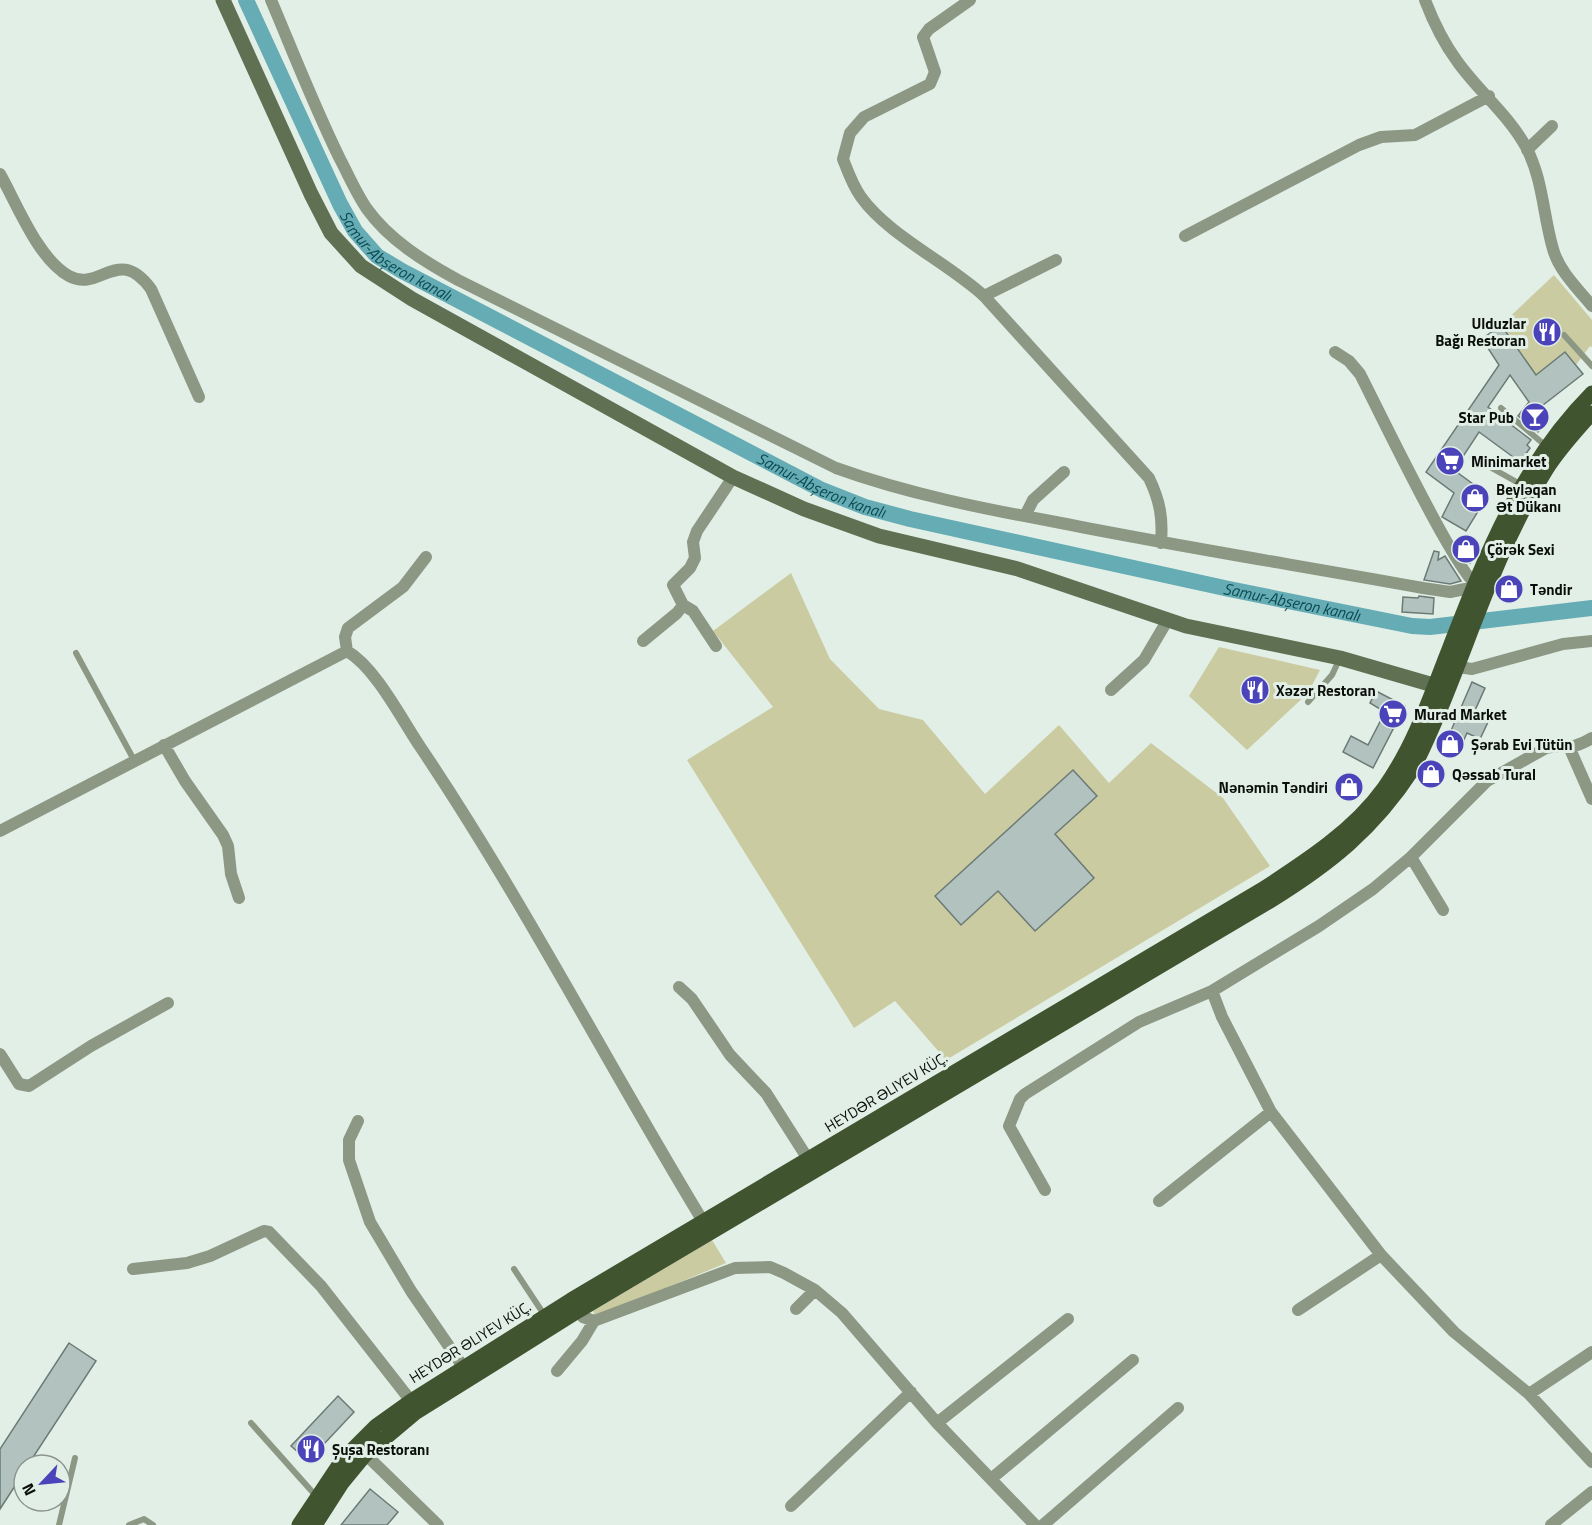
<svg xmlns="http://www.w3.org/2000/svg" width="1592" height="1525" viewBox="0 0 1592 1525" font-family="'Titillium Web',sans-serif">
  <rect width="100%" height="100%" fill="#e2efe7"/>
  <path fill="#cbcba2" d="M1554 275 1592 320V347L1590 346 1576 365 1565 352 1536 375 1501 325Z
    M791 573 830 659 879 709 923 720 985 794 1059 725 1109 783 1151 743 1223 798 1270 866 946 1060 895 1001 854 1028 687 760 773 707 713 631Z
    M1219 647 1320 670 1308 693 1247 750 1189 696Z
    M712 1240 726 1263 596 1317 593 1311Z"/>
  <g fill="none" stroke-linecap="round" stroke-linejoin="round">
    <path stroke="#66acb4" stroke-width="16" id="s1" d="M246 0 340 204 355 231 377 256 402 271 822 490 865 507 910 519 1229 589 1412 626 1430 627 1592 608"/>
  </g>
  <path fill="#b2c3bf" stroke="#6b7a76" stroke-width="1.5" d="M1501 325 1536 375 1565 352 1583 374 1538 409 1548 418 1538 432 1518 416 1529 402 1510 375 1488 407 1531 440 1527 445 1530 448 1520 462 1479 432 1454 470 1488 495 1466 531 1442 517 1454 493 1426 472 1499 365 1482 339Z
    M1462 536 1477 547 1470 563 1456 540Z
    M1434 551 1439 552 1438 560 1445 556 1461 581 1450 584 1424 580Z
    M1419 596 1434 598 1433 614 1402 612 1403 597 1418 598Z
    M1472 682 1485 688 1473 715 1488 722 1480 739 1467 733 1457 755 1443 749Z
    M1376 691 1405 706 1373 768 1343 752 1351 736 1368 745 1385 712 1370 703Z
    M1073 770 1097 796 1055 834 1094 878 1035 931 998 891 961 925 935 896Z
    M69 1343 96 1361 28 1465H24V1472L0 1509V1449Z
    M338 1396 354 1412 308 1461 291 1446Z
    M370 1489 398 1512 387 1525H341Z"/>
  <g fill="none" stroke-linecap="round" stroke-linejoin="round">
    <path stroke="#8c9884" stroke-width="6" d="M1564 335 1592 366
      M1501 408 1546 446
      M1472 457 1522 485
      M76 653 134 760
      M1308 702 1332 675 1340 658
      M514 1269 545 1316
      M251 1423 316 1496
      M59 1525 75 1458
      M129 1525 144 1519 153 1525"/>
    <path stroke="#8c9884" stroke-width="12" d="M271 0C293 52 314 106 339 157 348 174 356 193 367 209 389 240 425 262 458 280L836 468C908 494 985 509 1061 523 1181 547 1302 566 1423 588L1450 592 1475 587
      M970 0 929 29 923 37 935 72 930 84 864 117 850 133 843 159C848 172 853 186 861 197 888 235 948 263 984 296L1149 478C1160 501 1163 518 1161 543
      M1425 0C1433 21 1443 42 1457 61 1478 91 1508 114 1526 147 1543 179 1543 215 1553 249 1559 271 1578 289 1592 306
      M1527 150 1552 126
      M0 174C17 204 38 259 69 276 100 293 118 244 151 289L199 397
      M1185 236 1359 145 1381 137 1415 135 1489 96
      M984 296 1056 260
      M1335 352 1349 361 1360 374C1376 405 1460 581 1480 588
      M1025 516 1033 500 1064 472
      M683 605 693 611 716 646
      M643 641 677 613 683 605 673 585 690 568 695 558 693 542 697 531 733 477
      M347 651 345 637 348 628 403 587 426 557
      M1451 666 1472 669 1563 644 1592 641
      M1111 690 1144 660 1167 621
      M164 745 185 781 223 835 228 846 231 874 239 898
      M1570 749 1592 799
      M0 831 347 651C376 668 402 720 421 748 525 903 610 1069 707 1228
      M1411 857 1443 910
      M679 987 692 999 730 1055 766 1093 808 1159
      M1212 991 1222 1017 1271 1112 1381 1255 1454 1332 1529 1394 1592 1462
      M0 1054 19 1084 29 1086 91 1046 168 1003
      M358 1121 349 1140V1160L370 1222 411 1291 468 1374
      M1045 1190 1009 1126 1020 1099 1025 1094 1139 1022 1212 991 1319 926 1373 889 1411 857 1487 781 1546 748C1568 743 1568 752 1592 738
      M1159 1201 1271 1112
      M133 1269 187 1263 210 1256 264 1231 269 1232 321 1286 411 1401
      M573 1304 583 1317 594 1321 735 1268 770 1267 784 1273 815 1290 842 1313 937 1423 1035 1525
      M796 1309 815 1290
      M1298 1310 1381 1255
      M557 1371 582 1341 594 1321
      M1529 1394 1592 1352
      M937 1423 1068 1319
      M359 1448 438 1525
      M991 1479 1133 1360
      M791 1506 911 1392
      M1043 1525 1178 1408
      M1551 1525 1592 1492"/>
    <path stroke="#5f7053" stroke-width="15" d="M223 0 311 194 331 233 361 266 412 299 733 477 804 509 879 536 1018 569 1186 626 1340 658 1447 689"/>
    <path stroke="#405430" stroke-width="15" d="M299 1525 343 1459 376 1426 411 1401 571 1300 1263 889C1306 861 1354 830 1384 788 1412 749 1429 701 1446 657 1483 562 1519 466 1592 393
      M315 1525 342 1483 365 1455 415 1413 578 1311 1270 901C1330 864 1374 829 1413 769 1462 672 1488 562 1546 470 1559 449 1576 431 1592 413"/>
  </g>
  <defs>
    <g id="restaurant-disc" transform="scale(1.5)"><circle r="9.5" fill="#4a43b9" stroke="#e2efe7"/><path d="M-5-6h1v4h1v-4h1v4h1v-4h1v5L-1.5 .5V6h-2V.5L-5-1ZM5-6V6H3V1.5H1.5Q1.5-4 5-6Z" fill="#fff"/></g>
    <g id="bar-disc" transform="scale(1.5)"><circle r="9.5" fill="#4a43b9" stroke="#e2efe7"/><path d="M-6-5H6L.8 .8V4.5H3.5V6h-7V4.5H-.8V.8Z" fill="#fff"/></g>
    <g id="supermarket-disc" transform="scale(1.5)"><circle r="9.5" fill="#4a43b9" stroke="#e2efe7"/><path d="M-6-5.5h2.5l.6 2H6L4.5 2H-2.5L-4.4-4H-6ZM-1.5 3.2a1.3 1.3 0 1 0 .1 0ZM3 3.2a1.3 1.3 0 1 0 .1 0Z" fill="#fff"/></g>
    <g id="shop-disc" transform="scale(1.5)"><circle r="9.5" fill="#4a43b9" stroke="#e2efe7"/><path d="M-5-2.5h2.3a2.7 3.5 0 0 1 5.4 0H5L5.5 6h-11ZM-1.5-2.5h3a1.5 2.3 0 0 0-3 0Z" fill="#fff"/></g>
  </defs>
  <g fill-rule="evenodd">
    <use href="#restaurant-disc" x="1547" y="332"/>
    <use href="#bar-disc" x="1535" y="417"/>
    <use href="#supermarket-disc" x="1450" y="461"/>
    <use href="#shop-disc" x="1475" y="498"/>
    <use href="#shop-disc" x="1466" y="549"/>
    <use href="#shop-disc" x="1509" y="589"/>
    <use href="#restaurant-disc" x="1255" y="690"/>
    <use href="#supermarket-disc" x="1393" y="714"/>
    <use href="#shop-disc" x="1450" y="744"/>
    <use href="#shop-disc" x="1431" y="774"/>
    <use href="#shop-disc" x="1349" y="787"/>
    <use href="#restaurant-disc" x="311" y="1449"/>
  </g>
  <g text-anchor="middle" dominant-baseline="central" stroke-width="6" stroke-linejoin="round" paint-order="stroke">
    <g font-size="15" font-weight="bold" fill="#0b0f0c" stroke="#e2efe7" text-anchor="start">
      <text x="1526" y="323" text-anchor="end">Ulduzlar<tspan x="1526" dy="17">Bağı Restoran</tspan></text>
      <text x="1514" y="417" text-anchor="end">Star Pub</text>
      <text x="1471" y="461">Minimarket</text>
      <text x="1496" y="489">Beyləqan<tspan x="1496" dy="17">Ət Dükanı</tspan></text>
      <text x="1487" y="549">Çörək Sexi</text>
      <text x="1530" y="589">Təndir</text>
      <text x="1276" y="690">Xəzər Restoran</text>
      <text x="1414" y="714">Murad Market</text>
      <text x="1471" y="744">Şərab Evi Tütün</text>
      <text x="1452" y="774">Qəssab Tural</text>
      <text x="1328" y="787" text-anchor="end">Nənəmin Təndiri</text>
      <text x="332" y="1449">Şuşa Restoranı</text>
    </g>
    <g font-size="15" fill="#0b0f0c" stroke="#e2efe7">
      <text transform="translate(886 1092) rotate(-31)">HEYDƏR ƏLIYEV KÜÇ.</text>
      <text transform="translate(470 1342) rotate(-32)">HEYDƏR ƏLIYEV KÜÇ.</text>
    </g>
    <g font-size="16" font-style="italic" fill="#0a4b52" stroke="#e2efe7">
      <text stroke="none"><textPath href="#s1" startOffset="303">Samur-Abşeron kanalı</textPath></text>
      <text stroke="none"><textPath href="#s1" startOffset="789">Samur-Abşeron kanalı</textPath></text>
      <text stroke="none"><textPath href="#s1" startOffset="1275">Samur-Abşeron kanalı</textPath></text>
    </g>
  </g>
  <g transform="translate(42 1483) rotate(244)"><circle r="28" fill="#e2efe7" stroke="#8c958f" stroke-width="1.5"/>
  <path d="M0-4.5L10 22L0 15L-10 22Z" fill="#4a43b9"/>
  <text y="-9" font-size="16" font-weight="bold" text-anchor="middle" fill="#0b0f0c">N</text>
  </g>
</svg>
